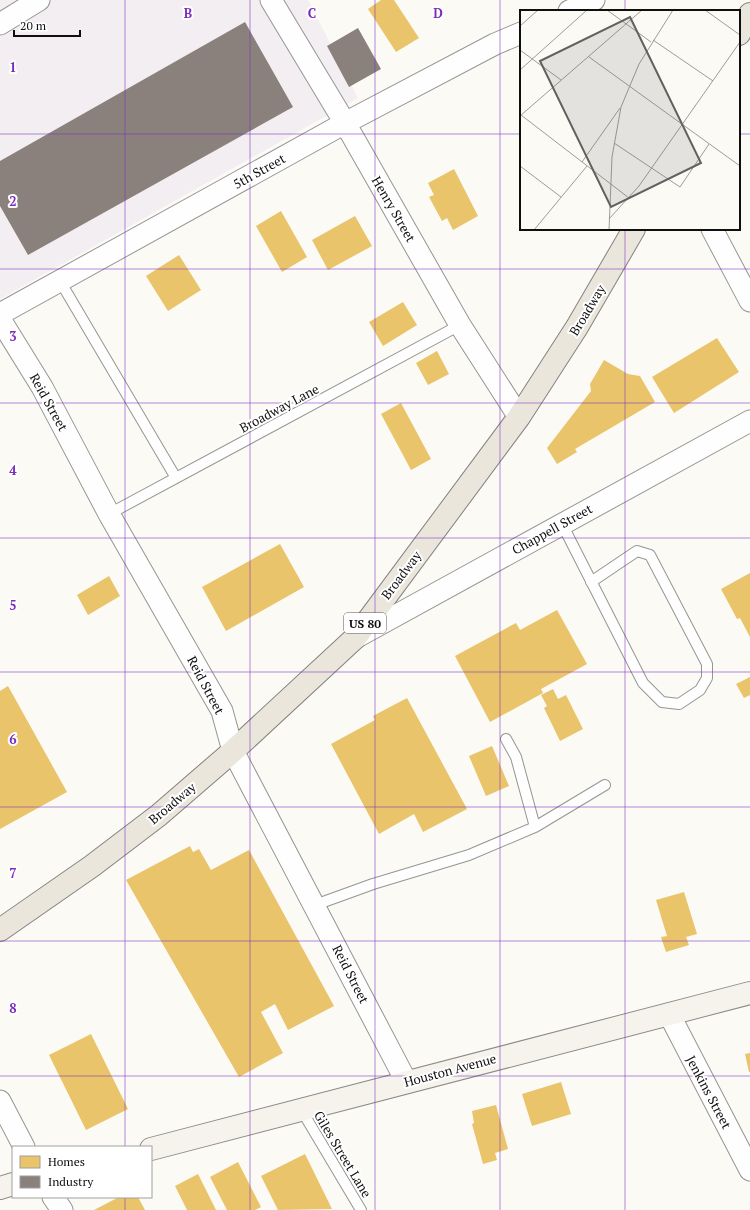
<svg xmlns="http://www.w3.org/2000/svg" width="750" height="1210" viewBox="0 0 750 1210" font-family="'PT Serif',serif">
  <rect width="100%" height="100%" fill="#fbfaf5"/>
  <path fill="#f2eef1" d="M0 0H308L358 98 0 299Z"/>
  <path fill="#e9c46a" d="M381 0H394L419 38 396 52 368 9Z
    M454 169 478 216 453 230 447 218 442 221 429 197 434 195 428 183Z
    M281 211 307 257 282 272 256 226Z
    M355 216 372 246 328 270 312 240Z
    M179 255 201 290 168 311 146 276Z
    M403 302 417 325 383 346 369 322Z
    M717 338 739 372 674 413 652 377Z
    M437 351 449 374 428 385 416 363Z
    M604 360 628 374 640 376 655 402 575 449 577 452 557 464 547 448 591 391 590 384Z
    M401 403 431 459 411 470 381 414Z
    M280 544 304 587 226 631 202 587Z
    M750 573V637L740 618 737 619 721 589Z
    M109 576 120 596 88 615 77 595Z
    M557 610 587 664 541 689 543 693 490 722 455 656 516 623 520 630Z
    M750 677V695L744 698 736 684Z
    M8 686 67 792 0 829V691Z
    M553 689 558 699 566 695 583 729 560 741 544 708 547 706 541 695Z
    M407 698 467 809 423 832 414 814 379 834 331 744 375 720 373 716Z
    M492 746 509 786 486 796 469 756Z
    M190 846 193 852 199 849 211 870 249 850 334 1006 288 1030 275 1004 261 1012 283 1053 239 1077 126 880Z
    M684 892 697 934 686 937 689 945 666 952 661 937 667 936 656 900Z
    M91 1034 128 1109 86 1130 49 1055Z
    M750 1053V1072H749L745 1054Z
    M561 1082 571 1114 532 1126 522 1094Z
    M496 1105 508 1149 495 1153 497 1160 483 1164 472 1124 474 1123 472 1111Z
    M305 1154 332 1209 278 1210 261 1176Z
    M238 1162 261 1207 255 1210H227L210 1177Z
    M198 1174 216 1210H187L175 1186Z
    M119 1197H138L145 1210H94Z"/>
  <path fill="#8a817c" d="M245 22 293 107 28 255 0 206V161Z
    M358 28 381 69 349 87 327 46Z"/>
  <g fill="none" stroke-linecap="round" stroke-linejoin="round">
    <g stroke="#959593" stroke-width="12">
      <path id="lane" d="M60 281 176 478
        M109 514 460 325
        M562 524 643 683 662 702 679 704 700 690 707 678V664L650 555 637 551 591 582
        M506 739 516 757 535 827
        M315 905 373 884 469 855 535 827 605 785
        M302 1111 361 1210"/>
    </g>
    <g stroke="#959593" stroke-width="23">
      <path id="street" d="M271 0 345 123 460 325 519 417
        M569 11 594 0
        M0 24 39 0
        M712 229 750 301
        M0 314 345 123 495 44 521 33
        M0 319 42 387 109 514 222 711 233 751 406 1081
        M355 638 750 421
        M669 1014 750 1170
        M0 1101 24 1147
        M53 1197 62 1210"/>
    </g>
    <g stroke="#8c8b89" stroke-width="24">
      <path id="secondary" d="M151 1149 750 993
        M0 1188 13 1184"/>
    </g>
    <g stroke="#838280" stroke-width="24">
      <path id="primary" d="M739 34 750 14
        M0 930 92 866 159 815 233 751 355 638 519 417 577 327 634 229"/>
    </g>
    <use href="#lane" stroke="#fefefe" stroke-width="10"/>
    <use href="#street" stroke="#fefefe" stroke-width="21"/>
    <use href="#secondary" stroke="#f5f3eb" stroke-width="22"/>
    <use href="#primary" stroke="#ebe6dc" stroke-width="22"/>
  </g>
  <path fill="none" stroke="#7b2cbf" stroke-width="1" stroke-opacity="0.55" d="M125 0V1147M250 0V1210M375 0V1210M500 0V1210M625 0V11M0 134H521M739 134H750M625 229V1210M0 269H750M0 403H750M0 538H750M0 672H750M0 807H750M0 941H750M0 1076H750M125 1197V1210"/>
  <g text-anchor="middle" dominant-baseline="central" stroke-width="4" stroke-linejoin="round" paint-order="stroke">
    <rect fill="#fff" stroke="#575757" stroke-width="1" x="344" y="613" width="42" height="20" rx="3"/>
    <g font-size="12" font-weight="bold" fill="#0f0f0f">
      <text x="365" y="623">US 80</text>
    </g>
    <g font-size="13" fill="#0f0f0f" stroke="#fff">
      <text transform="translate(259 171) rotate(-29)">5th Street</text>
      <text transform="translate(394 209) rotate(60)">Henry Street</text>
      <text transform="translate(587 310) rotate(-59)">Broadway</text>
      <text transform="translate(49 402) rotate(61)">Reid Street</text>
      <text transform="translate(279 408) rotate(-28)">Broadway Lane</text>
      <text transform="translate(552 529) rotate(-29)">Chappell Street</text>
      <text transform="translate(401 575) rotate(-53)">Broadway</text>
      <text transform="translate(206 685) rotate(62)">Reid Street</text>
      <text transform="translate(172 803) rotate(-40)">Broadway</text>
      <text transform="translate(351 974) rotate(63)">Reid Street</text>
      <text transform="translate(450 1070) rotate(-15)">Houston Avenue</text>
      <text transform="translate(709 1092) rotate(62)">Jenkins Street</text>
      <text transform="translate(343 1154) rotate(59)">Giles Street Lane</text>
    </g>
  </g>
  <g transform="translate(520 10)">
    <rect width="220" height="220" fill="#fbfaf5"/>
    <path fill="none" stroke="#9d9c99" stroke-width="1" d="M87 0 131 32M185 0 220 25M0 16 18 0M133 30 193 71M0 40 41 70M69 47 220 156M0 60 67 0M1 105 109 188M0 106 122 0M94 133 160 177 189 134M62 152 100 98M0 156 41 187M89 209 119 176 220 32M14 220 67 156M89 220 92 147 101 97 119 54 153 0"/>
    <path fill="#626160" fill-opacity="0.15" stroke="#626160" stroke-width="2" d="M110 7 181 153 91 197 20 51Z"/>
    <rect width="220" height="220" fill="none" stroke="#0f0f0f" stroke-width="2"/>
  </g>
  <g font-size="13" text-anchor="middle" font-weight="bold" fill="#7b2cbf" stroke="#fff" stroke-width="4" stroke-linejoin="round" paint-order="stroke">
    <text x="188" y="18">B</text>
    <text x="312" y="18">C</text>
    <text x="438" y="18">D</text>
    <text x="13" y="72">1</text>
    <text x="13" y="206">2</text>
    <text x="13" y="341">3</text>
    <text x="13" y="475">4</text>
    <text x="13" y="610">5</text>
    <text x="13" y="744">6</text>
    <text x="13" y="878">7</text>
    <text x="13" y="1013">8</text>
  </g>
  <rect x="12" y="1146" width="140" height="52" fill="#ffffff" stroke="#9f9f9f"/>
  <rect x="20" y="1156" width="20" height="12" fill="#e9c46a" stroke="#9f9f9f"/>
  <text x="48" y="1166" font-size="12" fill="#0f0f0f">Homes</text>
  <rect x="20" y="1176" width="20" height="12" fill="#8a817c" stroke="#9f9f9f"/>
  <text x="48" y="1186" font-size="12" fill="#0f0f0f">Industry</text>
  <path d="M14 30v6h66v-6" fill="none" stroke="#0f0f0f" stroke-width="2"/>
  <text x="20" y="30" font-size="12" fill="#0f0f0f" stroke="#ffffff" stroke-width="3" paint-order="stroke">20 m</text>
</svg>
